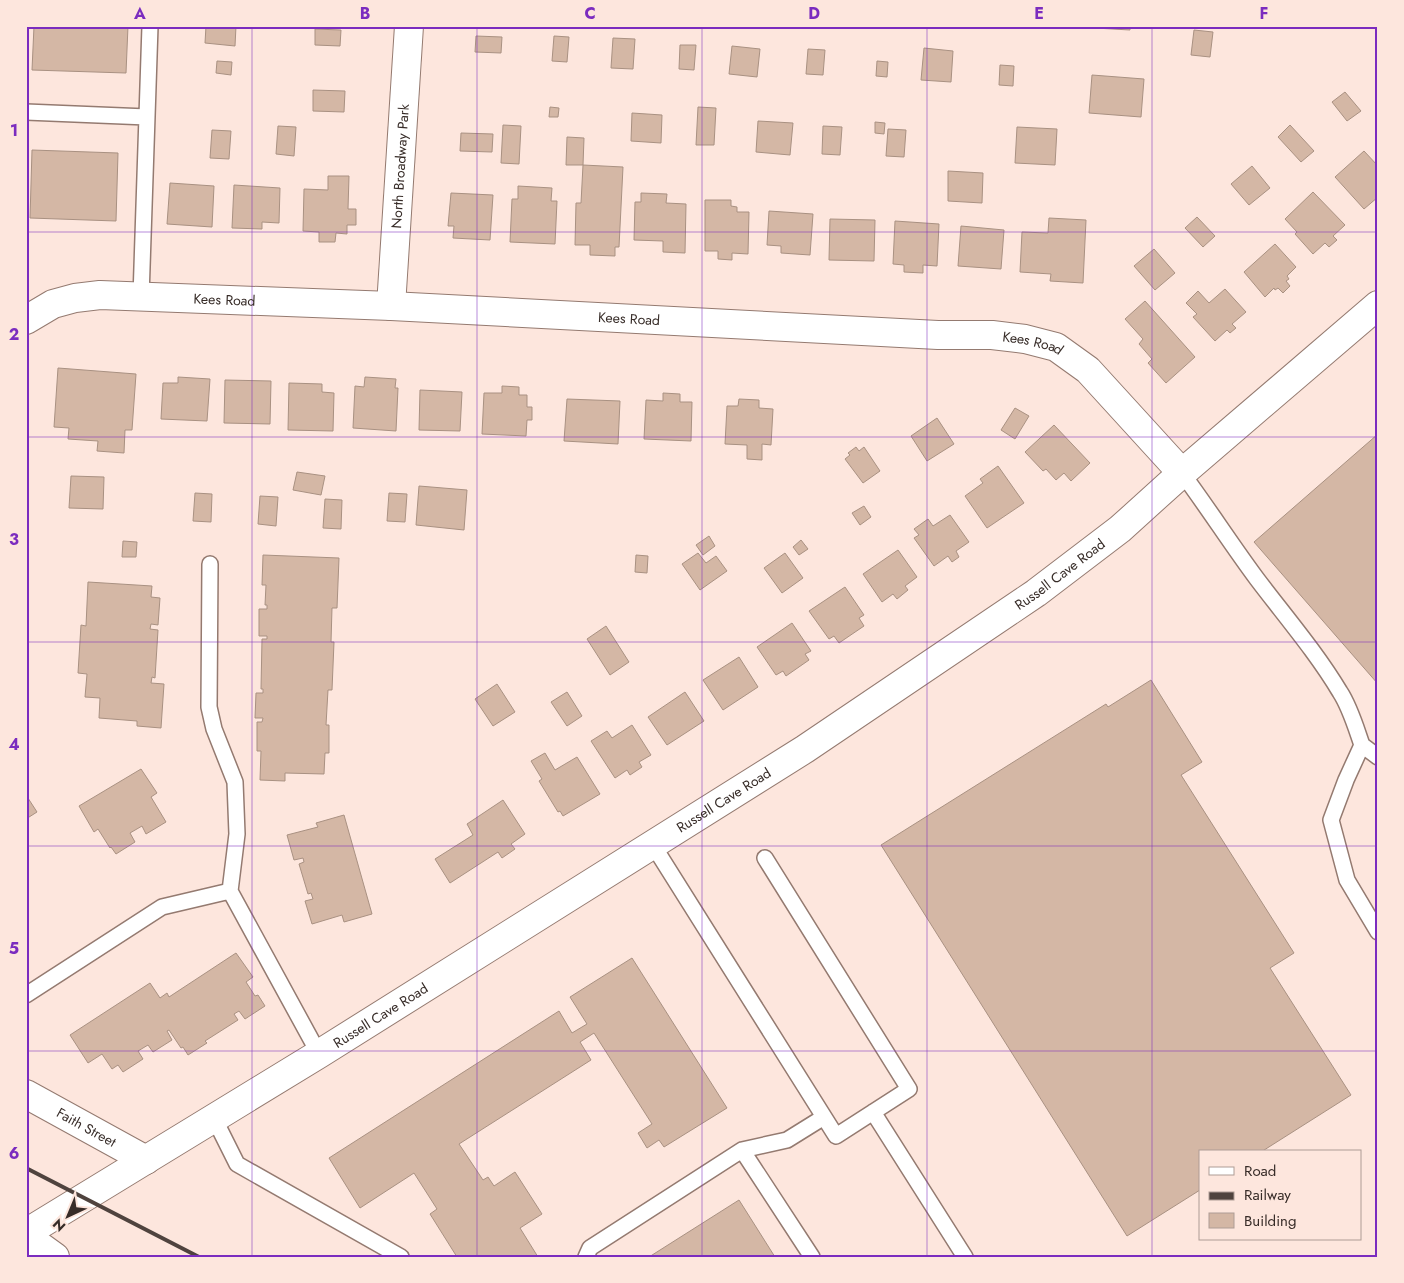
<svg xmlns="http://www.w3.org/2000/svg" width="1404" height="1283" viewBox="0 0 1404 1283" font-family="Jost,sans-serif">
  <rect width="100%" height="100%" fill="#fde6dd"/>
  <path fill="#d4b7a5" stroke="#a99182" d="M34 26H128L126 73 32 70Z
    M206 26H236L235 46 205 43Z
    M1096 26H1130V30L1095 28Z
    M315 29 341 30 340 46 315 45Z
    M1194 30 1213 32 1210 57 1191 55Z
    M476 36 502 37 501 53 475 52Z
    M554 36 569 37 567 62 552 61Z
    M613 38 635 39 633 69 611 68Z
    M680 45H696L694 70 679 69Z
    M732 46 760 49 757 77 729 74Z
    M924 48 953 51 951 82 921 80Z
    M808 49 825 50 823 75 806 74Z
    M217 61 232 62 231 75 216 73Z
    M877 61 888 62 887 77 876 76Z
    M1000 65 1014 66 1013 86 999 85Z
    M1092 75 1144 79 1141 117 1089 113Z
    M313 90 345 91 344 112 313 111Z
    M1345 92 1361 111 1347 121 1332 102Z
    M550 107 559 108 558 117H549Z
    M698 107 716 108 714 145H696Z
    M632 113 662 115 661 143 631 141Z
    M758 121 793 123 790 155 756 152Z
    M875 122 885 123 884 134 875 133Z
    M503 125 521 126 519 164 501 163Z
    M1290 125 1314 151 1301 162 1278 137Z
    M278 126 296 127 294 156 276 154Z
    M823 126 842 127 840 155 822 154Z
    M1017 127 1057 129 1055 165 1015 163Z
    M888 129 906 130 904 157 886 156Z
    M212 130 231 131 229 159 210 158Z
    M461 133 493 134 492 152 460 151Z
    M567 137 584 138 583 165 623 167 619 247H615V256L590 255V245H575L576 203H581L583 165H566Z
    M32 150 118 153 116 221 30 218Z
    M1364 151 1378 166V197L1364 209 1335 177Z
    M1252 166 1270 188 1249 205 1231 184Z
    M948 171 983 173 982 203 948 201Z
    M328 176H349L348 209H356V225H347V234L336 233 335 242H319V232L303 231 304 189 328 190Z
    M170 183 214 186 212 227 167 224Z
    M234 185 280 188 279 223 262 222V229L232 228Z
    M518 186 552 188 551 201H557L555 244 510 242 512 199H518Z
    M1313 192 1345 225 1333 236 1337 240 1329 247 1325 243 1313 254 1295 234 1297 232 1285 219Z
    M451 193 493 195 490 240 453 238 454 226H448Z
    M641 193 667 194 666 203 686 204 685 253 663 252V241L634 240 635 202H641Z
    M705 200H731V206L737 207V212H749L748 254 732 253V260L718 259V251H705Z
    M769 211 813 214 810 255 781 253V246L767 245Z
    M1197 217 1215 236 1203 247 1185 228Z
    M1049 218 1086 220 1083 283 1050 281 1051 274 1020 272 1022 232 1048 233Z
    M830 219 875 220 874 261 829 260Z
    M895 221 939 224 937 266 923 265V273L904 272V265L893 264Z
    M961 226 1004 230 1001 269 958 266Z
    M1275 244 1296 267 1287 276 1289 279 1286 281 1290 286 1283 293 1278 288 1275 290 1274 288 1265 297 1244 272Z
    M1154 249 1175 273 1155 290 1134 266Z
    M1225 289 1246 312 1232 324 1236 328 1230 333 1227 330 1215 341 1193 317 1197 314 1186 303 1198 291 1209 303Z
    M1145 301 1195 357 1166 383 1148 363 1152 359 1139 344 1143 339 1125 319Z
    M58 368 136 374 132 430H125L124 453 97 451 98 441 68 439 69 428 54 427Z
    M178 377 210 379 207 421 161 419 163 383H178Z
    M365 377 396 379 395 388H398L396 431 353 428 355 386 364 387Z
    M225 380 271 381 270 424 224 423Z
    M289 383 322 384V392L334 393 333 431 288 430Z
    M502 386 519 387V395H527V407H532V420H527L526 436 482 434 484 393H502Z
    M420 390 462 392 460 431 419 430Z
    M663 393 680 394V402H692L691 441 644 439 646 400 663 401Z
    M567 399 620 401 618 444 564 441Z
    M739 399 759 400V408L773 409 771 445 762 444V460L747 459V445L725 444 727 406H738Z
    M1015 408 1029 416 1015 439 1001 430Z
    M937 418 954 444 927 461 911 436Z
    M1054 425 1090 463 1071 481 1064 473 1056 480 1046 469 1043 471 1025 452Z
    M1378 434V684L1254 542Z
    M856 447 859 451 864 447 880 471 863 483 845 459 850 455 848 453Z
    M998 466 1024 503 987 528 965 496 983 483 980 479Z
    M297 472 325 476 321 495 293 490Z
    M71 476 104 477 103 509 69 508Z
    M419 486 467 490 464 530 416 525Z
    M195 493 212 494 211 522 193 521Z
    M389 493 407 494 405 522 387 521Z
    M260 496 278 497 276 526 258 524Z
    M325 499 342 500 341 529 323 528Z
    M864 506 871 517 860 525 852 513Z
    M950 515 969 542 956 551 959 557 952 562 948 556 934 566 914 538 919 535 914 529 928 519 933 526Z
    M709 536 715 546 703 555 696 545Z
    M801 540 808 549 799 555 793 547Z
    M123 541 137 542 136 557H122Z
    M898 550 917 577 905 586 908 590 897 599 893 594 882 602 863 574Z
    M698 553 706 563 716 556 727 571 700 590 682 564Z
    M785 553 803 578 782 593 764 568Z
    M263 555 339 558 337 608H332L331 642H334L332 690H328L326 725H329V753H325L324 774 285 773V781L260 780 261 751H257V722H262L263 718H255L256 693H263V689H261L262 639H267V636H259V609H267V605H265L266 585H262Z
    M636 555 648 556 647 573 635 572Z
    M88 582 152 586 151 597 160 598 158 625 151 624 150 629 158 630 155 678 152 677 151 683 164 684 161 728 137 726V721L99 718 100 698 85 697 87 674 78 673 81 625 86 626Z
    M845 587 864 615 859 618 864 626 839 643 834 636 829 639 809 611Z
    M792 623 811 651 805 654 809 660 786 676 783 671 776 675 757 647Z
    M606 626 629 662 610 675 587 639Z
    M739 657 758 687 723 710 703 680Z
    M1151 680 1202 762 1181 775 1294 953 1270 968 1351 1095 1261 1152H1200V1190L1127 1236 881 845 1106 704 1108 707Z
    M497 684 515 712 493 726 475 699Z
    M567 692 582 716 567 726 551 702Z
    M685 692 704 721 667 745 648 717Z
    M632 725 651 755 639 762 642 767 630 775 627 770 615 778 591 741 607 731 612 738Z
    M545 753 555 770 577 757 600 794 563 816 560 811 558 812 539 781 542 779 531 761Z
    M141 769 157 793 151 797 166 822 146 834 142 826 130 833 135 842 116 854 111 847 110 848 98 829 94 832 79 806Z
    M26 795 37 812 26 819Z
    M503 800 525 834 511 844 515 849 502 858 498 852 450 883 435 859 473 835 467 824Z
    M344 815 372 914 344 922 342 915 312 924 305 901 313 899 311 893 308 894 299 864 304 862 303 858 294 860 287 835 318 827 316 823Z
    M236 953 253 977 246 982 255 996 258 995 265 1006 245 1019 239 1011 234 1014 238 1020 205 1041 207 1043 188 1055 183 1047 181 1048 169 1030 167 1031 172 1040 153 1052 148 1045 138 1051 143 1059 123 1072 118 1065 112 1069 102 1054 88 1063 70 1035 150 983 160 998 167 993 169 997Z
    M632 958 727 1108 664 1147 659 1140 647 1148 638 1133 652 1124 594 1033 580 1042 591 1060 459 1144 483 1180 488 1177 494 1186 515 1172 542 1214 520 1228 538 1257H457L430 1214 437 1209 414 1173 360 1208 329 1158 559 1011 572 1033 587 1024 570 997Z
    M739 1200 775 1257H649Z"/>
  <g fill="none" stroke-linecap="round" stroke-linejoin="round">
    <g stroke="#947a70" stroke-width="18">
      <path id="lane" d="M26 112 147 117
        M141 297 150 26
        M1182 473C1208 508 1231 544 1257 579 1285 616 1316 652 1340 692 1350 707 1356 728 1362 745L1346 780 1331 820 1347 880 1378 932
        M210 564 209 707 214 729 235 782 237 834 230 891 319 1054
        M1362 745 1378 757
        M653 845 836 1136 909 1089 765 858
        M26 995 162 907 230 891
        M873 1112 965 1257
        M214 1118 237 1164 401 1257
        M742 1150 812 1257
        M586 1257 590 1248 742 1150 787 1140 824 1117"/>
    </g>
    <g stroke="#947a70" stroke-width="30">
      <g id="street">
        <path id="s1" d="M391 306 409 26"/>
        <path id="s2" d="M26 320 53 304 75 298 100 295 391 306 938 335H992L1025 339 1056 347 1088 370 1182 473"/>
        <path id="s3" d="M26 1094 146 1160"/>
        <path d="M26 1236 55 1257"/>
      </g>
    </g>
    <g stroke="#947a70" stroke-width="30">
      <g id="secondary">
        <path id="s4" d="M26 1233 319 1054 805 749 1036 593 1120 529 1182 473 1378 305"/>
      </g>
    </g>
    <use href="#lane" stroke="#fff" stroke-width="15"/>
    <use href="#street" stroke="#fff" stroke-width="28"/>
    <use href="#secondary" stroke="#fff" stroke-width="28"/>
    <path stroke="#4f433e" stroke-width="4" d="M26 1168 199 1257"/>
  </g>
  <path fill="none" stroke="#7b2cbf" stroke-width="1" stroke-opacity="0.55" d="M252 26V1257M477 26V1257M702 26V1257M927 26V1257M1152 26V1257M26 232H1378M26 437H1378M26 642H1378M26 846H1378M26 1051H1378"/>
  <g text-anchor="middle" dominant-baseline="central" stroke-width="4" stroke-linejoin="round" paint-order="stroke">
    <g font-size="14" fill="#372c28" stroke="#fde6dd">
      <text stroke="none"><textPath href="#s1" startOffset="140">North Broadway Park</textPath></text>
      <text stroke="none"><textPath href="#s2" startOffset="204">Kees Road</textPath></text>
      <text stroke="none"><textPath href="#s2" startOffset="609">Kees Road</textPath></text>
      <text stroke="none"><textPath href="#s2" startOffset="1014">Kees Road</textPath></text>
      <text stroke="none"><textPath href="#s4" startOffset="1226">Russell Cave Road</textPath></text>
      <text stroke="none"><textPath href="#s4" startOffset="821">Russell Cave Road</textPath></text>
      <text stroke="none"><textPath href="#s4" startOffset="416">Russell Cave Road</textPath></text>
      <text stroke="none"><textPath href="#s3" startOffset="69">Faith Street</textPath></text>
    </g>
  </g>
  <rect width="1404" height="1283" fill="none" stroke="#fde6dd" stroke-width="55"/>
  <rect x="1199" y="1150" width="162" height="90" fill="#fde6dd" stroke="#ae9c95"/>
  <rect x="1209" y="1167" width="25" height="8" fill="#ffffff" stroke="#ae9c95"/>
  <text x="1244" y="1176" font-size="15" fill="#372c28">Road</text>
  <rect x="1209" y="1192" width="25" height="8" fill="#4f433e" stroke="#ae9c95"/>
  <text x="1244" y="1200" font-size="15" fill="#372c28">Railway</text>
  <rect x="1209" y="1213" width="25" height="15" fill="#d4b7a5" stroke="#ae9c95"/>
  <text x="1244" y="1226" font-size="15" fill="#372c28">Building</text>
  <g transform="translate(68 1216) rotate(224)" stroke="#fde6dd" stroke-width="4" paint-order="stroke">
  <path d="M0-4L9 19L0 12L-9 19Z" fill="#372c28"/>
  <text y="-8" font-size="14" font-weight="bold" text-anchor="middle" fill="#372c28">N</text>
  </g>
  <rect x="28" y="28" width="1348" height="1228" fill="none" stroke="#7b2cbf" stroke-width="2"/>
  <g font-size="16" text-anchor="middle" font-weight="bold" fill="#7b2cbf">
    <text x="140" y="19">A</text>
    <text x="365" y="19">B</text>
    <text x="590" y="19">C</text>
    <text x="814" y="19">D</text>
    <text x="1039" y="19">E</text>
    <text x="1264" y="19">F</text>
    <text x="14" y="136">1</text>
    <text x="14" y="340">2</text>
    <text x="14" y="545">3</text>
    <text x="14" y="750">4</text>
    <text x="14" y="954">5</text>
    <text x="14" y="1159">6</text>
  </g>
</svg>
